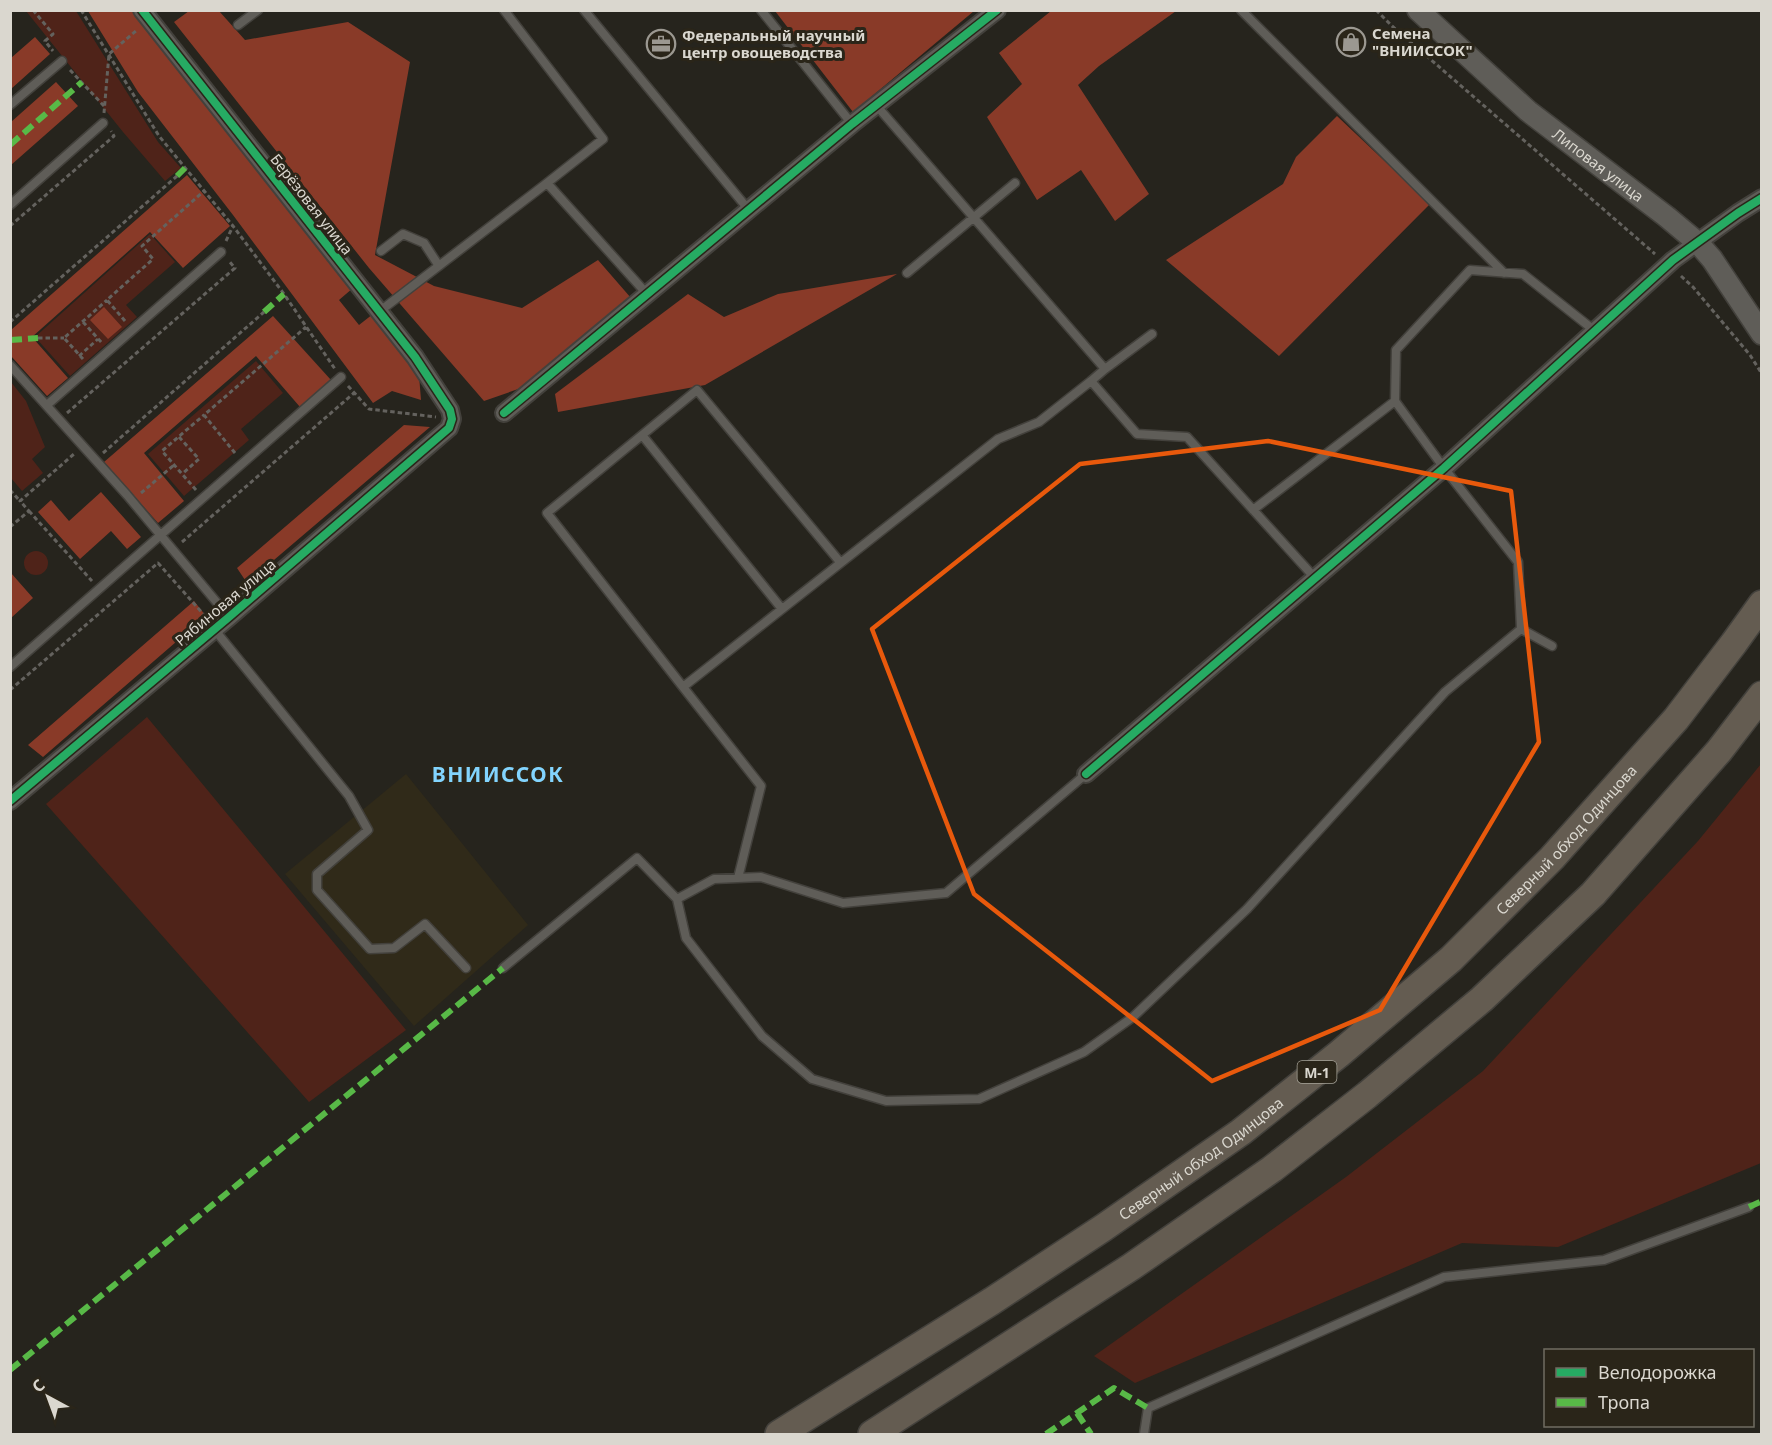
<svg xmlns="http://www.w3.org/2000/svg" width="1772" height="1445" viewBox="0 0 1772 1445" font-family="'Noto Sans',sans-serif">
  <rect width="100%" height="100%" fill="#26241d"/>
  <path fill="#302a19" d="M406 774 528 925 414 1026 285 874Z"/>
  <path fill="#4f2319" d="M26 11H76L158 142 181 168 165 181 123 132Z
    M150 234 175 262 126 305 137 317 70 376 35 337Z
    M256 361 283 393 241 429 249 440 184 496 148 454Z
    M11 382 26 401 45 447 32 459 43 473 22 491 11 478Z
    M24 563a12 12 0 1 1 24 0a12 12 0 1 1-24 0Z
    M147 717 406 1030 309 1102 46 804Z
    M1761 764V1163L1558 1247 1462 1243 1135 1383 1094 1356 1346 1177 1483 1071 1698 841Z"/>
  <path fill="#893a28" d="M88 11H133L136 13 353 288 339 300 359 325 373 314 419 375 421 400 392 391 373 403 233 215 138 92Z
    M189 11H219L245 40 348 22 410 62 375 255 434 286 522 308 598 260 631 298 524 387 484 401 369 268 174 22Z
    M775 11H974L853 112Z
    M1051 11H1176L1099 66 1078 85 1149 194 1115 221 1081 170 1037 200 987 117 1022 84 999 53Z
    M35 37 50 54 11 89V58Z
    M56 82 78 106 11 165V122Z
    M1337 116 1430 204 1279 356 1166 260 1283 184 1296 157Z
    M187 175 230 226 183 268 150 232 32 337 68 378 47 396 11 356V330Z
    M897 274 705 385 558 412 555 394 688 294 724 317 778 294Z
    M104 307 122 327 108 339 90 320Z
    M273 316 331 380 300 407 256 356 144 453 184 501 158 523 104 462Z
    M404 425 430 427 247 583 237 568Z
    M101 492 141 537 127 549 111 531 80 559 38 512 51 500 69 521Z
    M11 573 33 598 11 618H10Z
    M194 601 206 616 43 757 28 745Z"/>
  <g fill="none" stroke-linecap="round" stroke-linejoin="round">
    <g stroke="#43413c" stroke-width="11">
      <path id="service" d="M504 10 603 139 547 183 647 294
        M584 10 748 209
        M761 10 852 124
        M1241 10 1504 273
        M238 25 258 10
        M10 105 62 61
        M876 105 1105 369 1091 381 1137 434 1187 437 1315 578
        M10 205 103 123
        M381 251 403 234 424 243 439 266
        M907 273 1015 183
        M380 311 547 183
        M10 365 127 495 229 617
        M1105 369 1152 334
        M47 405 221 252
        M642 435 782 609
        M1253 510 1395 401
        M214 629 349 796 368 830 317 874V890L370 949 394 948 425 924 466 968
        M1552 646 1521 629 1518 562 1444 468 1395 401 1396 350 1470 270 1523 274 1595 331
        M10 667 341 377
        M683 687 547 513 697 390 840 562
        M738 878 761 786 683 687 998 439 1039 422 1091 381
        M677 899 686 938 762 1036 812 1079 886 1101 979 1099 1084 1052 1133 1017 1247 909 1445 692 1521 629
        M503 968 637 858 677 899 714 879 761 877 843 903 946 893 1086 774
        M1144 1434 1148 1408 1444 1277 1604 1260 1749 1207"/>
    </g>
    <g stroke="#43413c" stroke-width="20">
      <path id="minor" d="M504 413 852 124 997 10
        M1086 774 1444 468 1673 260 1738 213 1762 198
        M10 801 229 617 449 428 452 419 450 410 415 357 142 10"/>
    </g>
    <g stroke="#43413c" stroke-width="24">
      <g id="tertiary">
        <path id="s1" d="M1418 10 1528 111 1667 217 1698 243 1712 259 1762 334"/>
      </g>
    </g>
    <g stroke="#43413c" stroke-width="30">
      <g id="trunk">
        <path id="s2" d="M779 1434 992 1301 1103 1228 1241 1132 1339 1054 1451 959 1552 858 1676 719 1734 643 1762 604"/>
        <path d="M872 1434 1131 1267 1272 1169 1367 1095 1482 999 1593 894 1719 751 1762 695"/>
      </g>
    </g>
    <path stroke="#64625e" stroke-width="3" stroke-dasharray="4.5 3" stroke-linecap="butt" d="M33 10 53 34 45 41 53 51
      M81 10 159 136 233 226 284 294 335 369
      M1376 10 1392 26 1655 254
      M70 70 104 106
      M104 113 109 54 137 30
      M10 226 114 136 111 131
      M226 241 233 226
      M1681 276 1693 287 1750 355 1762 374
      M125 321 107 300 153 259 142 246 204 191
      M10 322 177 176
      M83 322 102 343
      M38 338H64
      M79 356 98 339
      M83 359 64 338 107 300
      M348 386 369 409 436 417
      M67 413 235 268 229 261
      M179 437 199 459 182 474
      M103 453 264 312
      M235 453 204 415 306 327
      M10 490 20 501
      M196 490 162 451 204 415
      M141 493 174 465
      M29 511 92 581
      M10 527 29 511 20 501 74 454
      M182 542 354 393
      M10 690 158 563 205 616"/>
    <use href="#service" stroke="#5f5d58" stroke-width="8"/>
    <use href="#minor" stroke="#5f5d58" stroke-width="16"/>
    <use href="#tertiary" stroke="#5f5d58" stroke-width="21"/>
    <use href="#trunk" stroke="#645c51" stroke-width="27"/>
    <path stroke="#58b947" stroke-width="6" stroke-dasharray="12 6" stroke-linecap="butt" d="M10 145 82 82
      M177 176 185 168
      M264 312 284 294
      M10 340 38 338
      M1749 1207 1762 1201
      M10 1370 503 968
      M1077 1413 1091 1434
      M1046 1434 1114 1388 1148 1408"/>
    <g stroke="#2a2519" stroke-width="11">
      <path id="cycleway" d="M504 413 852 124 997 10
        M1086 774 1444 468 1673 260 1738 213 1762 198
        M10 801 229 617 449 428 452 419 450 410 415 357 142 10"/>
    </g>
    <use href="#cycleway" stroke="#26ab63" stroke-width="8"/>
  </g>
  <path fill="none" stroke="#e8590c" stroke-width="4.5" stroke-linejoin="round" d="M1268 441 1511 491 1539 742 1380 1010 1212 1081 974 894 872 629 1080 464Z"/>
  <defs>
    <g id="shop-ring" transform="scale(1.5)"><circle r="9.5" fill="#2a2519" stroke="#9b9891" stroke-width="1.5"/><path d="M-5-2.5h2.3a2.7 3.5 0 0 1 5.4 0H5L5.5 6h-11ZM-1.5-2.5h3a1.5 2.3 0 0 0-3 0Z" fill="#9b9891"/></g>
    <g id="office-ring" transform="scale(1.5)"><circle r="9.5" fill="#2a2519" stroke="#9b9891" stroke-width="1.5"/><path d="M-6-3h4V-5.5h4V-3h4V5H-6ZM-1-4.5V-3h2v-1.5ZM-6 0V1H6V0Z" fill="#9b9891"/></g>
  </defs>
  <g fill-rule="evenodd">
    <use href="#shop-ring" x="1351" y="42"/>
    <use href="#office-ring" x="661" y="44"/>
  </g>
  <g text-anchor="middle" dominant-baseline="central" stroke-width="6" stroke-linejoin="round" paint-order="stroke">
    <rect fill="#2a2519" stroke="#a5a298" stroke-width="1.5" x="1297.5" y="1061" width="39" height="22" rx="4.5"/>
    <g font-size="14" font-weight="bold" fill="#dad7cf">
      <text x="1317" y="1072">М-1</text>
    </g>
    <g font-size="15" font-weight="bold" fill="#dad7cf" stroke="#2a2519" text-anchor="start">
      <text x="1372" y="33">Семена<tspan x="1372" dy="17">"ВНИИССОК"</tspan></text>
      <text x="682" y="35">Федеральный научный<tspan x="682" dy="17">центр овощеводства</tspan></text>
    </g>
    <g font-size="15" fill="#dad7cf" stroke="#2a2519">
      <text stroke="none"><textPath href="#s1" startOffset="238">Липовая улица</textPath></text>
      <text transform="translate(312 204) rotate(52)">Берёзовая улица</text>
      <text transform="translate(225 602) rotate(-40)">Рябиновая улица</text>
      <text stroke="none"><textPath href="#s2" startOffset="990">Северный обход Одинцова</textPath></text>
      <text stroke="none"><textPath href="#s2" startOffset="504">Северный обход Одинцова</textPath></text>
    </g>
    <g font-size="21" font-weight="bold" letter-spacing="1.5" fill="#82d4fe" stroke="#2a2519">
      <text x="498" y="774">ВНИИССОК</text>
    </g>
  </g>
  <rect width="1772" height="1445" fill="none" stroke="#dad7cf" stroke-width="24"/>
  <rect x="1544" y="1349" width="210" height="78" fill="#2a2519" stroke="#706c62" stroke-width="1.5"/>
  <rect x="1556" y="1368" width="30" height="9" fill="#26ab63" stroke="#706c62" stroke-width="1.5"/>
  <text x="1598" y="1379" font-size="18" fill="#dad7cf">Велодорожка</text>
  <rect x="1556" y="1398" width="30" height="9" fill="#58b947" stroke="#706c62" stroke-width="1.5"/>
  <text x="1598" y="1409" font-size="18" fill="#dad7cf">Тропа</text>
  <g transform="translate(48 1397) rotate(319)" stroke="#2a2519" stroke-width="4.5" paint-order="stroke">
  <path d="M0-4.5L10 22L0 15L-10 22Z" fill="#dad7cf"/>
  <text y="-9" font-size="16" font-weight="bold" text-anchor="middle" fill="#dad7cf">С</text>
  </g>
</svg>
